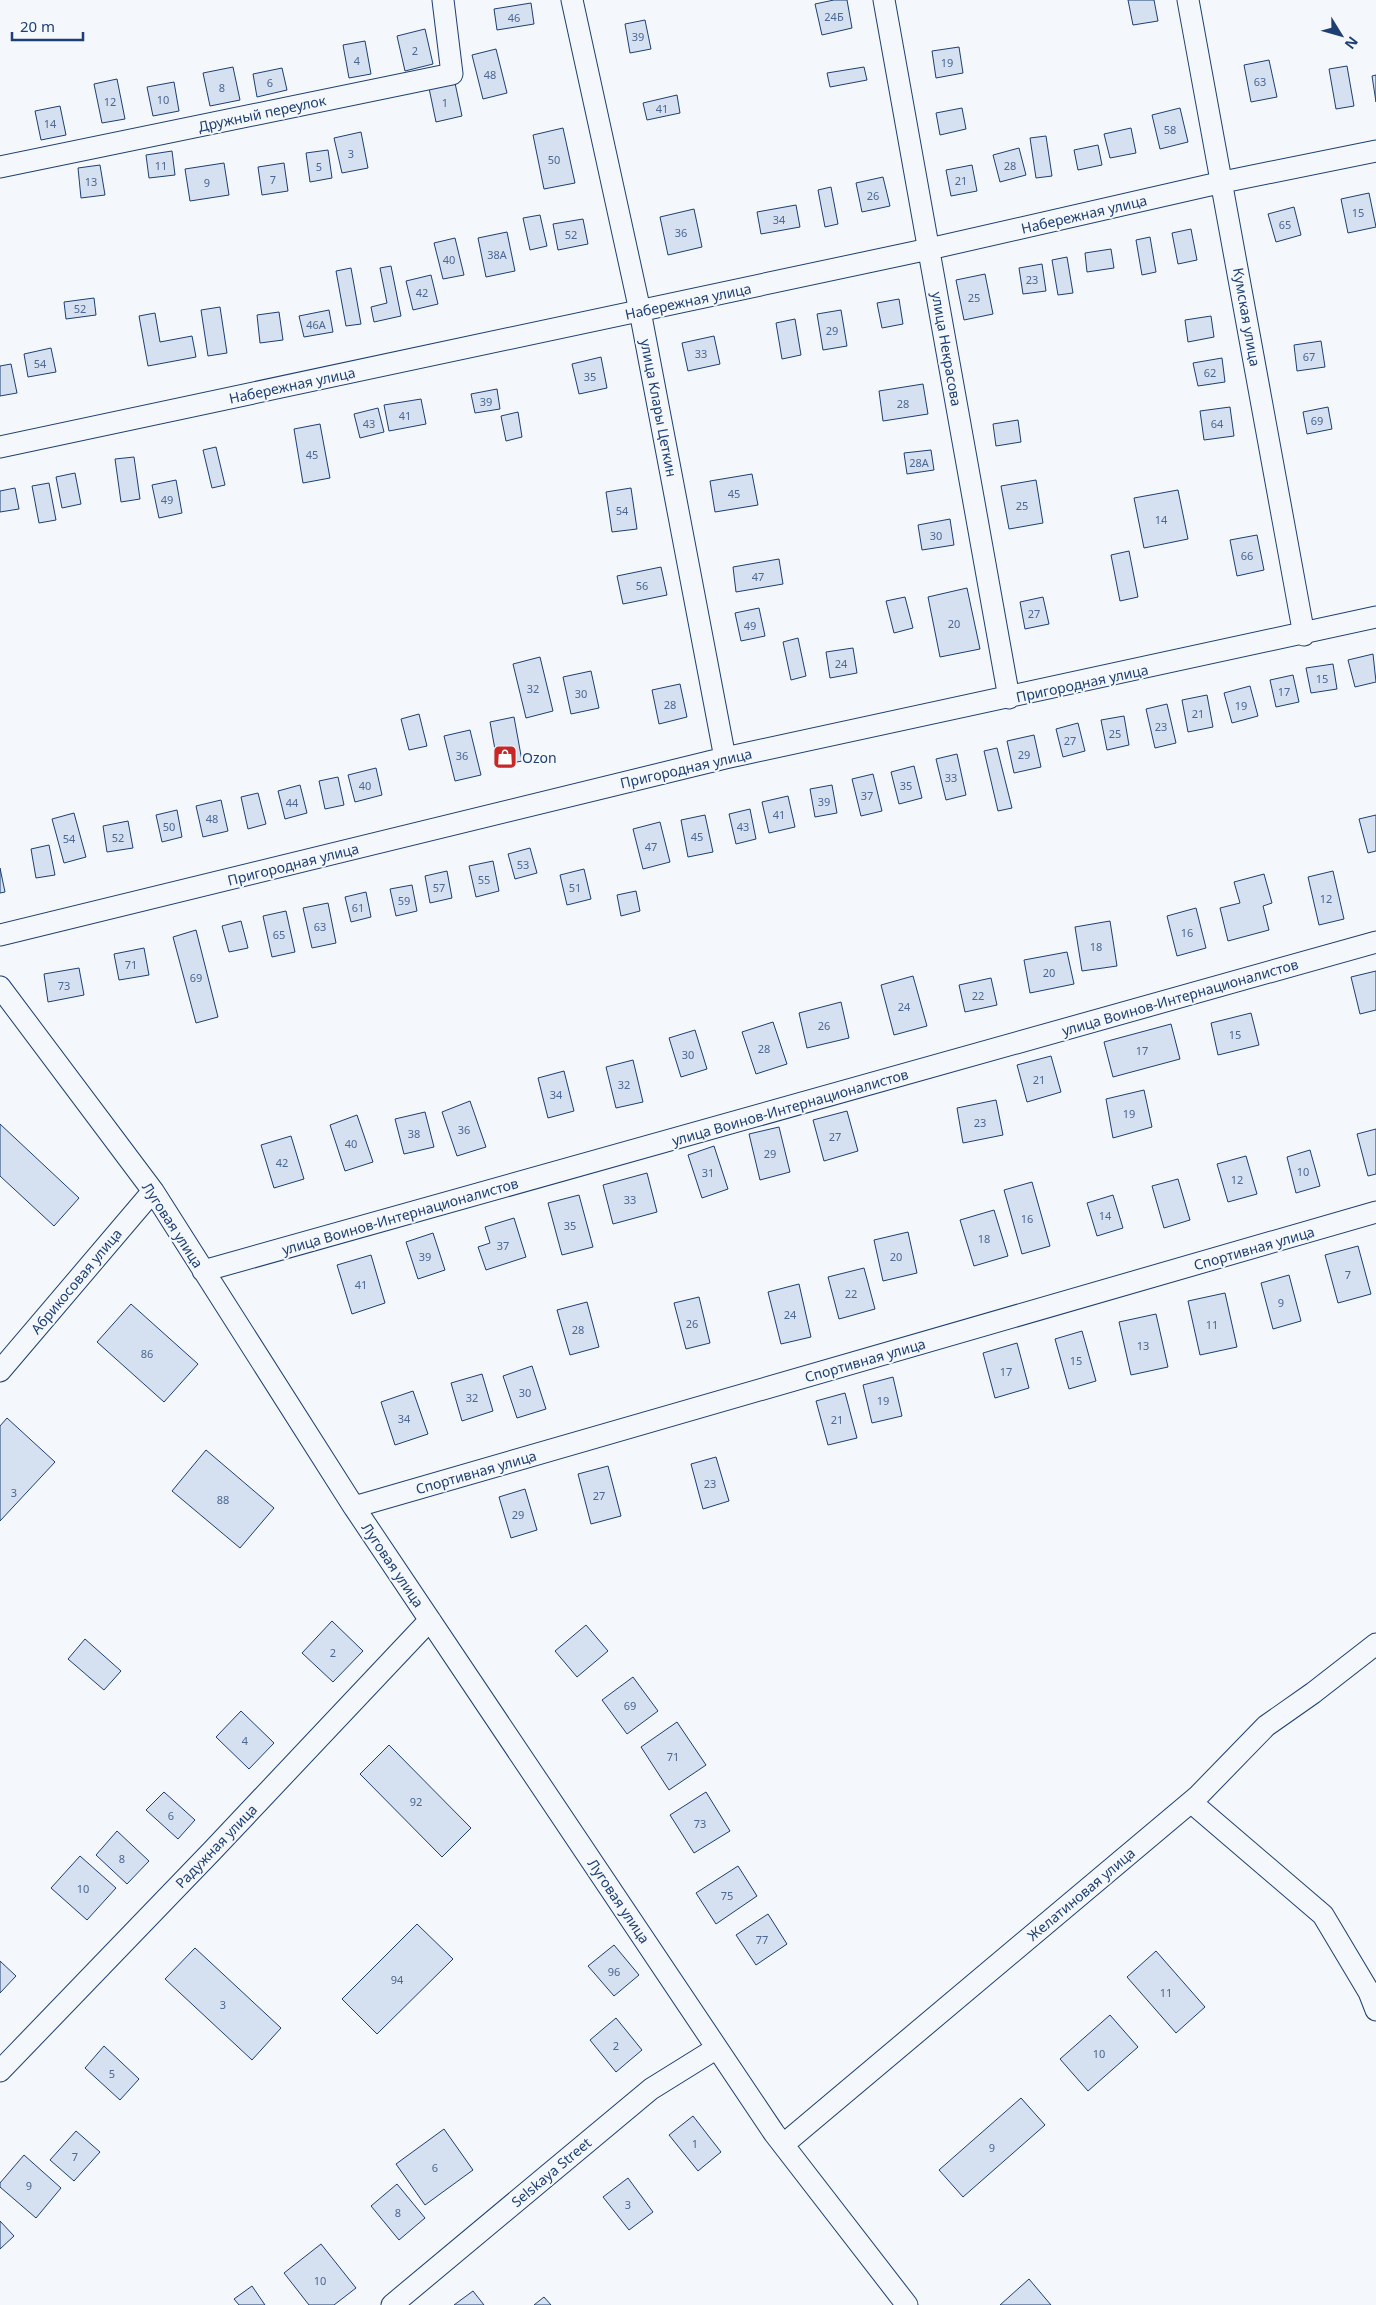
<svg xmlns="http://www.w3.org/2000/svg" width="1376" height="2305" viewBox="0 0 1376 2305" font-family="'Noto Sans',sans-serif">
  <rect width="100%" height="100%" fill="#f4f7fb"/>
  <path fill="#d5e0f0" stroke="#1d3f73" d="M834 0H847L852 28 822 35 815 4Z
    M1128 0H1154L1158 21 1133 25Z
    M531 3 534 24 497 30 494 9Z
    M645 20 651 49 630 53 625 24Z
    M425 29 433 64 405 71 397 36Z
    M365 41 371 74 349 78 343 45Z
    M959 47 963 73 936 78 932 51Z
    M496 49 507 93 483 99 472 55Z
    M1269 60 1277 97 1251 102 1244 65Z
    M1347 66 1354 106 1336 109 1329 69Z
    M233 67 240 100 210 106 203 73Z
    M864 67 867 80 830 87 827 73Z
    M282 68 287 90 257 97 253 74Z
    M1376 75V102L1372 76Z
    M117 79 125 119 102 123 94 84Z
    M174 82 179 111 153 116 147 87Z
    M455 83 462 116 436 122 429 88Z
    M677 95 680 113 647 120 643 103Z
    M60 106 66 135 41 140 35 111Z
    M962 108 966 129 940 135 936 113Z
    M1180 108 1188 142 1160 149 1152 115Z
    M563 128 575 183 544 189 533 135Z
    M1131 128 1136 153 1110 158 1104 134Z
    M361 132 368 168 342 173 334 138Z
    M1046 136 1052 176 1036 178 1030 138Z
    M1098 145 1102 165 1078 170 1074 150Z
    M1019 148 1026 175 1000 182 993 155Z
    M328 150 332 178 310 182 306 153Z
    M172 151 175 175 149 178 146 155Z
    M224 163 229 195 190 201 185 169Z
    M284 163 288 191 262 195 258 167Z
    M100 165 105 195 81 198 78 168Z
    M972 165 977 191 951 196 946 170Z
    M883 177 890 206 862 212 856 183Z
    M831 187 838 224 825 227 818 190Z
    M1369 193 1376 227 1348 233 1341 199Z
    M796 205 800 227 761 234 757 212Z
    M1294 207 1301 235 1276 242 1268 214Z
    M694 209 702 247 668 255 660 217Z
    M540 215 547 246 530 250 523 218Z
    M583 219 588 244 558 250 553 224Z
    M1191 229 1197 260 1178 264 1172 233Z
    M507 232 515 271 486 277 478 238Z
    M1150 237 1156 272 1142 275 1136 240Z
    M455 238 464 275 443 279 434 243Z
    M1111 249 1114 268 1087 272 1085 253Z
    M1067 257 1073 293 1058 295 1052 260Z
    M1042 264 1046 291 1023 294 1019 268Z
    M391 266 401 316 374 322 371 307 387 303 380 268Z
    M351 268 361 324 346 326 336 271Z
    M985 274 993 314 964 320 956 280Z
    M431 275 438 304 413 310 406 281Z
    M94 298 96 315 66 319 64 302Z
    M899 299 903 324 882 328 877 303Z
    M220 307 227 353 208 356 201 310Z
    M329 310 333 332 304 337 299 316Z
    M841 310 847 346 823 350 817 314Z
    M279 312 283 340 260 343 257 315Z
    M155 313 160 342 192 336 196 357 148 366 139 316Z
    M1211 316 1214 337 1188 342 1185 320Z
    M795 319 801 355 782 359 776 323Z
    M714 336 720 364 688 371 682 343Z
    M1321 341 1325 367 1297 371 1294 345Z
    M51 348 56 372 28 377 24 354Z
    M601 357 607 388 579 394 572 364Z
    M1222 358 1225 382 1198 386 1193 363Z
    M11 364 17 393 0 396V366Z
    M923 384 928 414 883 421 879 391Z
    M497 389 500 409 475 413 471 394Z
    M421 399 426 424 389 431 384 405Z
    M1230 407 1234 436 1204 440 1200 411Z
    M1328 407 1332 429 1307 434 1303 412Z
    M378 408 384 432 360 438 354 414Z
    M518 412 522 437 506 441 501 416Z
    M1018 420 1021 442 996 446 993 424Z
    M320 424 330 478 303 483 294 429Z
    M216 447 225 485 212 488 203 450Z
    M931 450 934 470 907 474 904 453Z
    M134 457 140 499 121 502 115 459Z
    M75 473 81 504 62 508 56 477Z
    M752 474 758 505 715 512 710 481Z
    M176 480 182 513 159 518 152 485Z
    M1036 480 1043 523 1009 529 1001 486Z
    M49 483 56 520 39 523 32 486Z
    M15 488 19 509 0 512V491Z
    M631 488 637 529 612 532 606 492Z
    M1178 490 1188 539 1144 548 1134 498Z
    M950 519 954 545 922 550 918 525Z
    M1257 535 1264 570 1237 576 1230 540Z
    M1129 551 1138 597 1120 601 1111 555Z
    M779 559 783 584 736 592 733 567Z
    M661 567 667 595 623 604 617 576Z
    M967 588 980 649 940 657 928 597Z
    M905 597 913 628 894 633 886 601Z
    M1043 597 1049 624 1025 629 1020 602Z
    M759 608 765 636 741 641 735 613Z
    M798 638 806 676 791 680 783 642Z
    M853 648 857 673 830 678 826 652Z
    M1373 654 1376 682 1355 687 1348 660Z
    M540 657 553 711 526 718 513 664Z
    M1333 664 1337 689 1311 693 1306 668Z
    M591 671 599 708 571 714 563 677Z
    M1293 675 1299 702 1276 707 1270 680Z
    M680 684 687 717 659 724 652 690Z
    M1250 686 1258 716 1232 723 1224 693Z
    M1207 695 1213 727 1188 732 1182 700Z
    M1167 704 1176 743 1155 748 1146 709Z
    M419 714 427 746 409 750 401 719Z
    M1124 716 1129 745 1107 750 1101 720Z
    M514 717 522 761 498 766 490 722Z
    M1078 723 1085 751 1063 757 1056 729Z
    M470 730 481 775 455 781 444 736Z
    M1034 735 1041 767 1014 773 1007 741Z
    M997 748 1012 808 998 811 984 751Z
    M957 754 966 795 946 800 936 759Z
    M914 766 922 798 899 804 891 772Z
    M376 768 382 795 355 802 348 775Z
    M873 774 882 811 861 816 852 779Z
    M338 777 344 805 325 809 319 781Z
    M300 785 307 813 285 819 278 791Z
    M832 785 837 813 815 817 810 789Z
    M258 793 266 824 248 829 241 797Z
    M788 796 795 827 769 833 762 802Z
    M221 800 228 831 203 837 196 806Z
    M750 809 756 839 736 844 729 814Z
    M177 810 182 837 162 842 156 815Z
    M74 813 86 857 64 863 52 819Z
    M705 815 713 852 688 857 681 820Z
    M1376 815V851L1368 853 1359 819Z
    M128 821 133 848 107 852 103 826Z
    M660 822 670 862 643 869 633 829Z
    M49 845 55 875 36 878 31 849Z
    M530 848 537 873 515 879 508 854Z
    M493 861 499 891 476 897 469 866Z
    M0 868 5 892 0 893Z
    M584 869 591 899 567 905 560 875Z
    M447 871 452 898 430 903 425 876Z
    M1333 871 1344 919 1319 925 1308 877Z
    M1264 874 1272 903 1263 906 1269 930 1228 941 1220 908 1240 903 1234 882Z
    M412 885 417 911 396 916 390 889Z
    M636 891 640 911 621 916 617 895Z
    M366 892 371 917 351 922 345 897Z
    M328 903 336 943 312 948 303 908Z
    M1196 908 1206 948 1177 956 1167 916Z
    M286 911 295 952 272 957 263 916Z
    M241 921 248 948 229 952 222 926Z
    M1110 921 1117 966 1082 971 1075 927Z
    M196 930 218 1017 196 1023 173 937Z
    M144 948 149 975 119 980 114 954Z
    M1067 952 1074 984 1030 993 1024 960Z
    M79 968 84 995 48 1002 44 974Z
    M1376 971V1010L1360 1014 1351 977Z
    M913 976 927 1026 894 1035 881 985Z
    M991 978 997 1005 965 1012 959 985Z
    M841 1002 849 1038 807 1048 799 1013Z
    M1251 1013 1259 1045 1218 1055 1211 1023Z
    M773 1022 787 1064 756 1074 742 1032Z
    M1171 1024 1180 1059 1113 1077 1104 1042Z
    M695 1030 707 1069 681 1077 669 1038Z
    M1051 1056 1061 1092 1027 1102 1017 1065Z
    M633 1060 643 1102 616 1108 606 1067Z
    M564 1071 574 1111 548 1118 538 1078Z
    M1144 1090 1152 1127 1113 1138 1106 1099Z
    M996 1100 1003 1135 963 1143 957 1108Z
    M470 1101 486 1147 457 1156 442 1112Z
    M847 1111 858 1151 824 1161 813 1120Z
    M425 1112 434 1147 404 1154 395 1119Z
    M357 1115 373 1162 345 1171 330 1125Z
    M0 1124 79 1198 54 1226 0 1176Z
    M779 1127 790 1172 760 1180 749 1134Z
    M1376 1129V1174L1368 1176 1357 1134Z
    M291 1136 304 1179 274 1188 261 1145Z
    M714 1146 728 1189 702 1198 688 1155Z
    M1310 1150 1320 1186 1296 1193 1287 1157Z
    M1246 1156 1257 1194 1228 1202 1217 1164Z
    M647 1173 657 1212 613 1224 603 1185Z
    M1178 1179 1190 1220 1164 1228 1152 1186Z
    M1032 1182 1050 1246 1022 1254 1004 1190Z
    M579 1195 593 1247 562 1255 548 1203Z
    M1113 1195 1123 1228 1097 1236 1087 1203Z
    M994 1210 1008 1256 974 1266 960 1220Z
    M514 1218 526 1257 486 1270 478 1247 490 1243 485 1227Z
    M908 1232 917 1273 883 1281 874 1240Z
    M433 1233 445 1270 418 1279 406 1242Z
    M1358 1246 1371 1294 1338 1303 1325 1255Z
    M371 1255 385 1303 352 1314 337 1265Z
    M864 1268 875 1309 839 1319 828 1277Z
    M1289 1275 1301 1321 1273 1329 1261 1283Z
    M799 1284 811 1337 781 1344 768 1292Z
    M1225 1293 1237 1347 1200 1355 1188 1301Z
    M699 1297 710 1343 686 1349 674 1303Z
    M587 1302 599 1347 570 1355 557 1310Z
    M131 1304 198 1364 164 1402 97 1342Z
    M1156 1314 1168 1367 1131 1375 1119 1322Z
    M1082 1331 1096 1381 1069 1389 1055 1339Z
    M1017 1343 1029 1388 995 1398 983 1353Z
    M532 1366 546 1409 517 1418 503 1376Z
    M482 1374 493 1411 462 1421 451 1383Z
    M893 1377 902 1416 872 1423 863 1385Z
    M413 1391 428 1434 395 1445 381 1402Z
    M845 1393 857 1438 828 1445 816 1401Z
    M7 1418 55 1462 0 1521V1426Z
    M206 1450 274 1508 240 1548 172 1491Z
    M716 1457 729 1501 703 1509 691 1464Z
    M608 1466 621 1516 591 1524 578 1474Z
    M525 1489 537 1530 511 1538 499 1497Z
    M332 1621 363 1651 333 1682 302 1653Z
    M586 1625 608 1651 577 1677 555 1651Z
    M85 1639 121 1671 104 1690 68 1659Z
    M633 1677 658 1711 627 1734 602 1700Z
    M241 1711 274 1743 249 1769 216 1737Z
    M677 1722 706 1765 669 1790 641 1747Z
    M389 1745 471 1828 442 1857 360 1774Z
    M164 1792 195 1820 178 1839 146 1810Z
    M706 1792 730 1831 694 1853 670 1815Z
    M117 1831 149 1861 127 1884 96 1855Z
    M80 1856 116 1888 87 1920 51 1888Z
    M738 1866 757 1896 716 1924 696 1893Z
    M768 1914 787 1944 756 1965 736 1935Z
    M417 1924 453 1959 377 2034 342 1999Z
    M614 1945 639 1975 614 1996 588 1966Z
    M195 1948 281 2028 252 2060 165 1979Z
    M1156 1951 1205 2007 1176 2033 1127 1977Z
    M0 1961 16 1976 0 1993Z
    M1110 2015 1138 2047 1088 2091 1060 2059Z
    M616 2018 642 2050 616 2072 590 2040Z
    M104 2046 139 2079 120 2100 85 2068Z
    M1021 2098 1045 2125 963 2197 939 2170Z
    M693 2116 721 2152 698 2171 669 2135Z
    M444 2129 473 2170 425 2205 396 2164Z
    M76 2131 100 2152 74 2181 50 2160Z
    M24 2155 61 2188 36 2218 0 2187V2183Z
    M628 2178 653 2212 629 2230 603 2197Z
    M397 2184 425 2218 399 2240 371 2206Z
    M0 2221 14 2236 0 2249Z
    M321 2244 356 2288 334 2305H309L284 2273Z
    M1029 2279 1051 2305H1000Z
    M252 2286 265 2305H239L234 2299Z
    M473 2291 484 2305H454Z
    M544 2297 551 2305H534Z"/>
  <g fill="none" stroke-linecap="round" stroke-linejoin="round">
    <g stroke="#1d3f73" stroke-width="23">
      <path id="minor" d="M572 0 640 311 725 758
        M884 0 1009 698
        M1188 0 1304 635
        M0 167 452 74 443 0
        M0 447 929 249 1223 182 1376 151
        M0 935 725 758 1376 617
        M0 987 153 1191 354 1507 774 2133 907 2305
        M203 1271 1376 942
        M0 1371 153 1191
        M354 1507 1376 1212
        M1191 1802 1323 1915 1369 1992 1376 2010
        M0 2071 212 1851 430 1620
        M784 2144 1198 1796 1266 1726 1313 1693 1376 1644
        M392 2305 651 2089 717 2048"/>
    </g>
    <use href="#minor" stroke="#f4f7fb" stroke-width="21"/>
  </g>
  <defs>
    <g id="shop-square" transform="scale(1.25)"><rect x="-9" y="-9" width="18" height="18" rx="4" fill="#c62828" stroke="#f4f7fb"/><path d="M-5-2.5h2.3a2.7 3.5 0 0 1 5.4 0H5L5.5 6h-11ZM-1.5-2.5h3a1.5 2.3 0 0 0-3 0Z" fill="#fff"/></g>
  </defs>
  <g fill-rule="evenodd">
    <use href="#shop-square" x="505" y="757"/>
  </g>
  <g text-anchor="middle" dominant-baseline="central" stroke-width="4" stroke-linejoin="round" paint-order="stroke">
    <g font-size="11" fill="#4b6792">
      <text x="834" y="16">24Б</text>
      <text x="514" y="17">46</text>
      <text x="638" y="36">39</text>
      <text x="415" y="50">2</text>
      <text x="357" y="60">4</text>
      <text x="947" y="62">19</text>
      <text x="490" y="74">48</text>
      <text x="1260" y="81">63</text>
      <text x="270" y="82">6</text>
      <text x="222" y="87">8</text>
      <text x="163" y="99">10</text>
      <text x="110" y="101">12</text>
      <text x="445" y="102">1</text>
      <text x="662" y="108">41</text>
      <text x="50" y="123">14</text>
      <text x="1170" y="129">58</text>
      <text x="351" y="153">3</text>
      <text x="554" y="159">50</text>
      <text x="161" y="165">11</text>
      <text x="1010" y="165">28</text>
      <text x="319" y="166">5</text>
      <text x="273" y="179">7</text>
      <text x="961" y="180">21</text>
      <text x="91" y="181">13</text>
      <text x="207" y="182">9</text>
      <text x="873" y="195">26</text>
      <text x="1358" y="212">15</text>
      <text x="779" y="219">34</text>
      <text x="1285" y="224">65</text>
      <text x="681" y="232">36</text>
      <text x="571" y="234">52</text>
      <text x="497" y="254">38А</text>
      <text x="449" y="259">40</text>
      <text x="1032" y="279">23</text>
      <text x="422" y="292">42</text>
      <text x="974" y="297">25</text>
      <text x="80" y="308">52</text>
      <text x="316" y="324">46А</text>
      <text x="832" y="330">29</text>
      <text x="701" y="353">33</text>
      <text x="1309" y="356">67</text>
      <text x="40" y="363">54</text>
      <text x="1210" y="372">62</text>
      <text x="590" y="376">35</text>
      <text x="486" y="401">39</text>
      <text x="903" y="403">28</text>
      <text x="405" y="415">41</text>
      <text x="1317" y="420">69</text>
      <text x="369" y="423">43</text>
      <text x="1217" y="423">64</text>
      <text x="312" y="454">45</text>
      <text x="919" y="462">28А</text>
      <text x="734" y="493">45</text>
      <text x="167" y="499">49</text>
      <text x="1022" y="505">25</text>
      <text x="622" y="510">54</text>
      <text x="1161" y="519">14</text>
      <text x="936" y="535">30</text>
      <text x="1247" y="555">66</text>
      <text x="758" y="576">47</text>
      <text x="642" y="585">56</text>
      <text x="1034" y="613">27</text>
      <text x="954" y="623">20</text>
      <text x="750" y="625">49</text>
      <text x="841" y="663">24</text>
      <text x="1322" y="678">15</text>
      <text x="533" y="688">32</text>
      <text x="1284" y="691">17</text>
      <text x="581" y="693">30</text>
      <text x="670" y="704">28</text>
      <text x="1241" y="705">19</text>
      <text x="1198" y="713">21</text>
      <text x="1161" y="726">23</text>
      <text x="1115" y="733">25</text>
      <text x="1070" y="740">27</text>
      <text x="1024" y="754">29</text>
      <text x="462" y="755">36</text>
      <text x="951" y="777">33</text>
      <text x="365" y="785">40</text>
      <text x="906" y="785">35</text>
      <text x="867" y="795">37</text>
      <text x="824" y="801">39</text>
      <text x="292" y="802">44</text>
      <text x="779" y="814">41</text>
      <text x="212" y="818">48</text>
      <text x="169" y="826">50</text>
      <text x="743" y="826">43</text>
      <text x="697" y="836">45</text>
      <text x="118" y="837">52</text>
      <text x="69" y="838">54</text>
      <text x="651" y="846">47</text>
      <text x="523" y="864">53</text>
      <text x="484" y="879">55</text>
      <text x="439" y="887">57</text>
      <text x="575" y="887">51</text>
      <text x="1326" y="898">12</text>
      <text x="404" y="900">59</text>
      <text x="358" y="907">61</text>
      <text x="320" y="926">63</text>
      <text x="1187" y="932">16</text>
      <text x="279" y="934">65</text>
      <text x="1096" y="946">18</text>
      <text x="131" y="964">71</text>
      <text x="1049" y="972">20</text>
      <text x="196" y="977">69</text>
      <text x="64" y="985">73</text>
      <text x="978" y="995">22</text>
      <text x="904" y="1006">24</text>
      <text x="824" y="1025">26</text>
      <text x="1235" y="1034">15</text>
      <text x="764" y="1048">28</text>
      <text x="1142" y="1050">17</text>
      <text x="688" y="1054">30</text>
      <text x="1039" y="1079">21</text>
      <text x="624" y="1084">32</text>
      <text x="556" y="1094">34</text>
      <text x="1129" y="1113">19</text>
      <text x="980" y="1122">23</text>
      <text x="464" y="1129">36</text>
      <text x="414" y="1133">38</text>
      <text x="835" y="1136">27</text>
      <text x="351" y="1143">40</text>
      <text x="770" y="1153">29</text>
      <text x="282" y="1162">42</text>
      <text x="1303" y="1171">10</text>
      <text x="708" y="1172">31</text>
      <text x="1237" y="1179">12</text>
      <text x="630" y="1199">33</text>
      <text x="1105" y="1215">14</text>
      <text x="1027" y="1218">16</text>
      <text x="570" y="1225">35</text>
      <text x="984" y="1238">18</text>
      <text x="503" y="1245">37</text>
      <text x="425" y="1256">39</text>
      <text x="896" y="1256">20</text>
      <text x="1348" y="1274">7</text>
      <text x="361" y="1284">41</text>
      <text x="851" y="1293">22</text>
      <text x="1281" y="1302">9</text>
      <text x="790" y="1314">24</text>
      <text x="692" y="1323">26</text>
      <text x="1212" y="1324">11</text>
      <text x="578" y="1329">28</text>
      <text x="1143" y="1345">13</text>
      <text x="147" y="1353">86</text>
      <text x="1076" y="1360">15</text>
      <text x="1006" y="1371">17</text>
      <text x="525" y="1392">30</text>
      <text x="472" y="1397">32</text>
      <text x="883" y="1400">19</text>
      <text x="404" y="1418">34</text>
      <text x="837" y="1419">21</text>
      <text x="710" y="1483">23</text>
      <text x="14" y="1492">3</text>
      <text x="599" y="1495">27</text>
      <text x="223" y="1499">88</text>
      <text x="518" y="1514">29</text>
      <text x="333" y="1652">2</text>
      <text x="630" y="1705">69</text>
      <text x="245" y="1740">4</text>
      <text x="673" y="1756">71</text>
      <text x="416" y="1801">92</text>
      <text x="171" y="1815">6</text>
      <text x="700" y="1823">73</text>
      <text x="122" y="1858">8</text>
      <text x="83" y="1888">10</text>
      <text x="727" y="1895">75</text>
      <text x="762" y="1939">77</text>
      <text x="614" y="1971">96</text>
      <text x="397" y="1979">94</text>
      <text x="1166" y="1992">11</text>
      <text x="223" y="2004">3</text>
      <text x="616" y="2045">2</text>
      <text x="1099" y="2053">10</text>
      <text x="112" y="2073">5</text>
      <text x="695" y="2143">1</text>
      <text x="992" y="2147">9</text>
      <text x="75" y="2156">7</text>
      <text x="435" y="2167">6</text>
      <text x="29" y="2185">9</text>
      <text x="628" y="2204">3</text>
      <text x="398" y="2212">8</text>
      <text x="320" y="2280">10</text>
    </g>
    <g font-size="14" fill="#1d3f73" stroke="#f4f7fb">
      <text transform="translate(262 113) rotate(-12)">Дружный переулок</text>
      <text transform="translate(1084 214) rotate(-13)">Набережная улица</text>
      <text transform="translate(688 301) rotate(-12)">Набережная улица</text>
      <text transform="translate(1247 317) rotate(80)">Кумская улица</text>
      <text transform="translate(947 349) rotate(80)">улица Некрасова</text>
      <text transform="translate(292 385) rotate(-12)">Набережная улица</text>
      <text transform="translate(659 408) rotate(79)">улица Клары Цеткин</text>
      <text transform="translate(1082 683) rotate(-12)">Пригородная улица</text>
      <text transform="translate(686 768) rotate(-13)">Пригородная улица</text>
      <text transform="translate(293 864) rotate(-14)">Пригородная улица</text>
      <text transform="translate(1180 997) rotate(-16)">улица Воинов-Интернационалистов</text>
      <text transform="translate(790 1107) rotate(-16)">улица Воинов-Интернационалистов</text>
      <text transform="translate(400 1216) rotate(-16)">улица Воинов-Интернационалистов</text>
      <text transform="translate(173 1225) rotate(57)">Луговая улица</text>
      <text transform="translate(1254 1248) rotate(-16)">Спортивная улица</text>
      <text transform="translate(76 1281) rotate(-50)">Абрикосовая улица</text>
      <text transform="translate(865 1360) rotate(-16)">Спортивная улица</text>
      <text transform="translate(476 1472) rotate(-16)">Спортивная улица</text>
      <text transform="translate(393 1565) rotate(56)">Луговая улица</text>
      <text transform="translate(216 1846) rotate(-46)">Радужная улица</text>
      <text transform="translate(1081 1894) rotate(-40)">Желатиновая улица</text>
      <text transform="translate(619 1901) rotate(56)">Луговая улица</text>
      <text transform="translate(551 2172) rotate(-40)">Selskaya Street</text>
    </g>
    <g font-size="14" fill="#1d3f73" stroke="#f4f7fb" text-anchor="start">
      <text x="522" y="757">Ozon</text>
    </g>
  </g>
  <g transform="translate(1341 35) rotate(127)" stroke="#f4f7fb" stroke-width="4" paint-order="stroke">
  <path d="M0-4L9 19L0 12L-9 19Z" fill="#1d3f73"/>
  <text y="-8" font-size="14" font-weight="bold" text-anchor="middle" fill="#1d3f73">N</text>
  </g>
  <path d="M12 32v8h71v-8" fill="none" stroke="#1d3f73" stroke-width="2.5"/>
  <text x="20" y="32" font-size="15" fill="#1d3f73" stroke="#f4f7fb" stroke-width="4" paint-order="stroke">20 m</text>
</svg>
